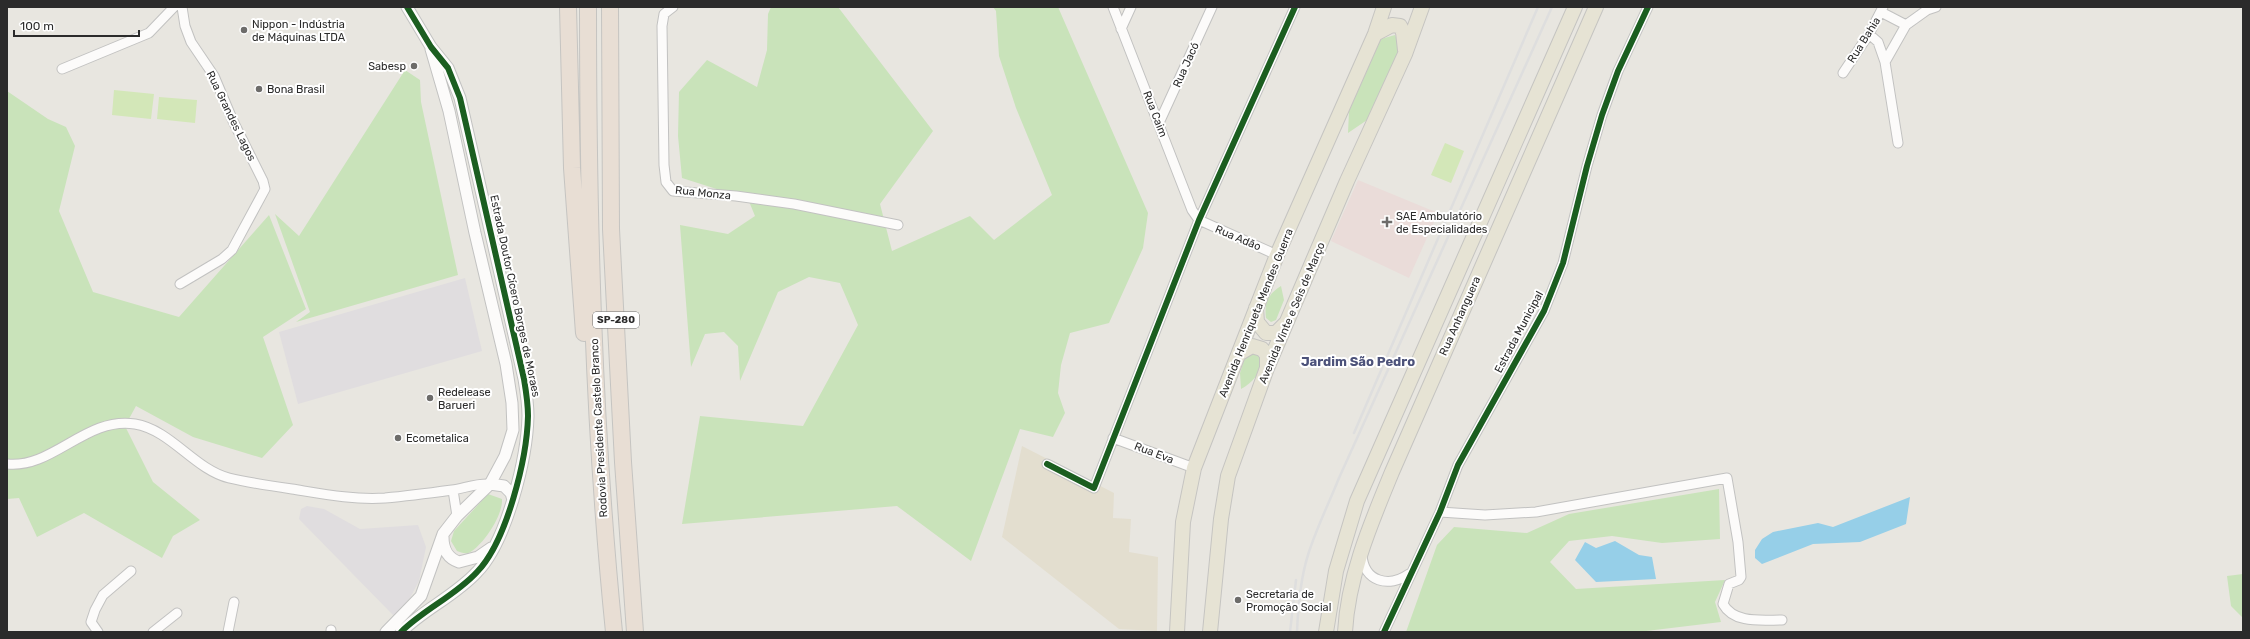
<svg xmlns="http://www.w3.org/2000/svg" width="2250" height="639" viewBox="0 0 2250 639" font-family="Rubik,sans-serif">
  <rect width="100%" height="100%" fill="#e8e6e0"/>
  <path fill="#e0dddf" d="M465 278 482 351 298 404 279 332Z
    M307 506 324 509 360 529 418 525 426 547 419 581 410 598 394 616 299 519 301 509Z"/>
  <path fill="#e3decf" d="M1022 446 1114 493 1113 518 1131 519 1129 552 1158 557 1157 631 1119 629 1002 537Z"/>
  <path fill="#eadcd9" d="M1358 180 1438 213 1409 278 1331 241Z"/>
  <path fill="#c9e3ba" d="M771 7H838L933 131 880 204 892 251 970 216 994 240 1052 195 1016 108 999 56 996 11 993 7H1058L1148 213 1143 248 1109 323 1070 333 1061 365 1058 393 1065 413 1053 437 1020 429 971 561 897 506 682 524 700 416 803 426 858 325 840 283 809 277 778 292 740 381 738 346 724 332 705 334 691 367 680 225 728 234 755 216 748 199 682 178 678 136 679 92 707 60 757 87 767 50 768 14Z
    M1395 35 1400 48 1370 118 1348 133 1349 111 1381 39Z
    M405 70 420 80 421 102 458 275 296 322 310 312 275 214 299 236Z
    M7 91 48 119 66 127 75 146 59 211 93 292 179 317 269 215 306 309 263 337 293 425 262 458 193 437 136 406 125 426 153 482 200 520 173 536 162 558 84 513 37 537 19 498 7 499Z
    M1281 286 1284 300 1276 320 1271 322 1266 318C1264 303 1268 294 1281 286Z
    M1258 349C1265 367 1257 380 1241 389L1240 373 1245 357Z
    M1719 489 1720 539 1662 543 1612 536 1569 541 1550 562 1576 589 1725 580 1715 602 1721 622 1638 632H1406L1437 545 1454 527 1527 533 1569 514Z
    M488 494 502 499C503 515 485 542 472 551 467 555 462 553 457 551L451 541 454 531Z
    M2243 574V618L2231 606 2227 576Z"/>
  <path fill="#d3e7b8" d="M114 90 154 94 151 119 112 115Z
    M159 97 197 100 195 123 157 119Z
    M1445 143 1464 151 1451 183 1431 175Z"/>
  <path fill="#96cfe8" d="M1910 497 1906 524 1860 542 1813 544 1762 564 1755 558V550L1762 539 1773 532 1818 523 1833 527Z
    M1615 541 1639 555 1652 557 1656 579 1596 582 1575 560 1585 542 1596 548Z"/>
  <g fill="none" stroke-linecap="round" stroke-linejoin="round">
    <g stroke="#c2c2c1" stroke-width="11">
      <path id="minor" d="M673 7 664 14 662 26 664 165 666 182 673 191 736 196 794 204 898 225
        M1113 7 1192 210 1199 220 1277 255
        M1881 12 1906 25
        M1121 29 1131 7
        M1869 34 1878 42 1885 62
        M62 69 149 33 174 7
        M1843 73 1869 34 1883 7
        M1159 123 1212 7
        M1898 143 1885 62 1906 25 1927 10 1936 7
        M180 284 222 259 232 250 265 189 263 181 233 121 214 76 191 42 185 26 182 7
        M1113 438 1194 468
        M7 464C53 469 86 416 135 424 171 430 194 469 229 478 250 483 271 486 292 489 323 494 353 500 385 498 407 496 430 493 452 490 465 488 477 483 490 484
        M1047 464 1094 488 1199 220 1295 7
        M453 490 457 516
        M1440 512 1485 515 1536 512 1727 478 1738 542 1741 577 1739 580 1729 584 1723 604C1734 624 1762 620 1782 620
        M1362 555C1364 582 1389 588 1409 574
        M98 632 91 622 95 610 103 595 131 571
        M153 632 177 613
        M228 632 234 602
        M331 632V630
        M1384 632 1440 512 1458 465 1544 311 1563 263 1587 166 1602 115 1618 71 1648 7"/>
    </g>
    <g stroke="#c2c2c1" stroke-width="13">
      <path id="tertiary" d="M490 484 504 486 511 493 513 500
        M443 537C443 549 447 558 459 562L478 557 491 548
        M386 632 421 596 443 534 457 516 490 484 505 456 513 430 512 403 506 364 475 233 449 111 431 49
        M401 632C424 609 455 596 477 572 507 541 527 458 528 416 528 403 526 391 524 379L460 98 448 68 431 47 407 7"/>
    </g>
    <g stroke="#c5c4c1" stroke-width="16">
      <path id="primary" d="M1375 34 1392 25 1400 26 1403 32 1405 50
        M1256 308 1257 322 1266 333H1276L1286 323
        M1240 353 1252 346 1262 349 1267 355V368
        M1177 632 1183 522 1194 468 1277 255 1375 34 1384 7
        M1210 632 1221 519 1228 476 1267 368 1347 181 1405 54 1422 7
        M1326 632 1336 571 1357 501 1575 7
        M1345 632C1348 576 1371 523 1392 472L1596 7"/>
    </g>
    <g stroke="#c5c4c1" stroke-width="18">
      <path id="motorway" d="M568 7 572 168 584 333
        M588 7C588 215 593 425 614 632
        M610 7 611 229 623 462 635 632"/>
    </g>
    <use href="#minor" stroke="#fcfbfa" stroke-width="9"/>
    <use href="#tertiary" stroke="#fcfbfa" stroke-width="11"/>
    <use href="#primary" stroke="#e6e3d4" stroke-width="14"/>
    <use href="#motorway" stroke="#e8ded4" stroke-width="16"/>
    <path stroke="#dedede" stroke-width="2.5" d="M1354 433 1538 7
      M1290 632 1296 580
      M1297 632C1298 607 1300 580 1308 555 1316 529 1329 503 1339 478L1552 7"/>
    <g stroke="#fff" stroke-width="8">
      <path id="cycleway" d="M1047 464 1094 488 1199 220 1295 7
        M401 632C424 609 455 596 477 572 507 541 527 458 528 416 528 403 526 391 524 379L460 98 448 68 431 47 407 7
        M1384 632 1440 512 1458 465 1544 311 1563 263 1587 166 1602 115 1618 71 1648 7"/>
    </g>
    <use href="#cycleway" stroke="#1b5e20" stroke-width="6"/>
  </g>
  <g fill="#6d6c6a" stroke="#fff" stroke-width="1.5">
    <circle cx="244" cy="30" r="4"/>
    <circle cx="414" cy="66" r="4"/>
    <circle cx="259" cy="89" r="4"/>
    <path d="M1385 216h4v4h4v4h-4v4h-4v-4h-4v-4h4z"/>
    <circle cx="430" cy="398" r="4"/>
    <circle cx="398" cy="438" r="4"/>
    <circle cx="1238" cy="600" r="4"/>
  </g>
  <g text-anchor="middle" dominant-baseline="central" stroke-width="4" stroke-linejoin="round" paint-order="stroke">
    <rect fill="#fff" stroke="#6b6b6b" stroke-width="1" x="593" y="312" width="46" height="16" rx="3"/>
    <g font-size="10" font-weight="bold" fill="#2b2b2b">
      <text x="616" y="320">SP-280</text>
    </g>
    <g font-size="11" fill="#2b2b2b" stroke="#fff" text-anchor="start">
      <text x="252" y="24">Nippon - Indústria<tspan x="252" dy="13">de Máquinas LTDA</tspan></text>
      <text x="406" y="66" text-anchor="end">Sabesp</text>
      <text x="267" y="89">Bona Brasil</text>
      <text x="1396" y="216">SAE Ambulatório<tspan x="1396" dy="13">de Especialidades</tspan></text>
      <text x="438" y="392">Redelease<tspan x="438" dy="13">Barueri</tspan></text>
      <text x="406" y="438">Ecometalica</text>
      <text x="1246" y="594">Secretaria de<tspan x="1246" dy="13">Promoção Social</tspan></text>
    </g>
    <g font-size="11" fill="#2b2b2b" stroke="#fff">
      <text transform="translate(1864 40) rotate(-58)">Rua Bahia</text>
      <text transform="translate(1186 65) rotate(-66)">Rua Jacó</text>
      <text transform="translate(1155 114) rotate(69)">Rua Caim</text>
      <text transform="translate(231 116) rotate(64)">Rua Grandes Lagos</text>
      <text transform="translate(703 193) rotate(6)">Rua Monza</text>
      <text transform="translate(1238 238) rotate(23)">Rua Adão</text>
      <text transform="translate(515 296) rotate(78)">Estrada Doutor Cícero Borges de Moraes</text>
      <text transform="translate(1256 313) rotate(-68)">Avenida Henriqueta Mendes Guerra</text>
      <text transform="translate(1292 313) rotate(-67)">Avenida Vinte e Seis de Março</text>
      <text transform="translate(1460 316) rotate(-66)">Rua Anhanguera</text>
      <text transform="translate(1519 332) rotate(-62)">Estrada Municipal</text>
      <text transform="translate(599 428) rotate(-93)">Rodovia Presidente Castelo Branco</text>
      <text transform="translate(1154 453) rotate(21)">Rua Eva</text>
    </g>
    <g font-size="13" font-weight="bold" fill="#4c527a" stroke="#fff">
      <text x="1358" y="361">Jardim São Pedro</text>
    </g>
  </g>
  <rect width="2250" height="639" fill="none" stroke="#2b2b2b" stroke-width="16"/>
  <path d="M14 30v6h125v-6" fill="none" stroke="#2b2b2b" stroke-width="2"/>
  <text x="20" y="30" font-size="12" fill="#2b2b2b" stroke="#ffffff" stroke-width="3" paint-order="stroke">100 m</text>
</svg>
